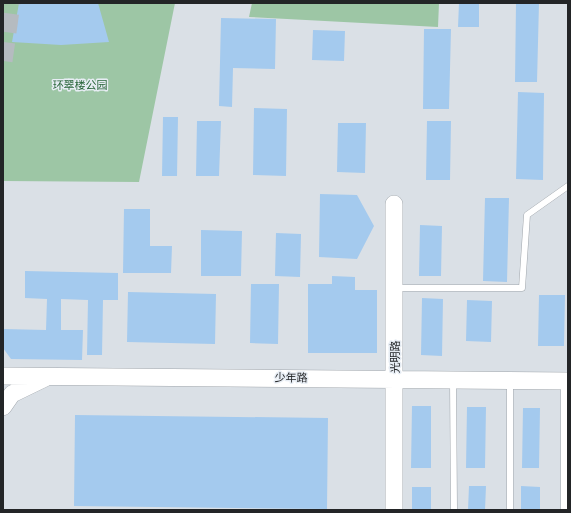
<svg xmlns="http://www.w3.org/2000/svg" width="571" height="513" viewBox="0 0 571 513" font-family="'Source Sans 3','Noto Sans SC',sans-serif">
  <rect width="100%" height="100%" fill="#dae0e6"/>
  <path fill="#9dc6a5" d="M3 3H175L139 182 3 181Z
    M252 3H439L438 27 249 17Z"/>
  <path fill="#a4caee" d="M19 3H98L109 42 61 45 12 42Z
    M459 3H479V27H458Z
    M516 3H539L537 82H515Z
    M221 18 276 19 275 69 233 68 232 107 219 106Z
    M424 29H451L449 109H423Z
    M313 30 345 31 344 61 312 60Z
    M518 92 544 93 543 180 516 179Z
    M254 108 287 109 286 176 253 175Z
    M163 117H178L177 176H162Z
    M197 121H221L219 176H196Z
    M427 121H451L450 180H426Z
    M338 123H366L365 173 337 172Z
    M320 194 357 195 374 226 357 259 319 257Z
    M485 198H509L507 282 483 281Z
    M124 209H150V246H172L171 273H123Z
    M420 225 442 226 441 276H419Z
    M201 230 242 231 241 276H201Z
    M276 233 301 234 300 277 275 276Z
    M25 271 118 273V300H103L102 355H87L88 300 61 299V330H83L82 360 11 359 3 348V329L46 330 47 299 25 298Z
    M332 276 355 277V290H377V353H308V284H332Z
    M251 284H279L278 344 250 343Z
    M128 292 216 294 215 344 127 342Z
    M539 295H565L564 346H538Z
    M422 298 443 299 442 356 421 355Z
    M467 300 492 301 491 342 466 341Z
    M412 406H431V468H411Z
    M467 407H486L485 468H466Z
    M523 408H540L539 468H522Z
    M75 415 328 418 327 509 74 506Z
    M469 486H486L485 510H468Z
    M521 486 540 487V510H521Z
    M412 487H431V510H412Z"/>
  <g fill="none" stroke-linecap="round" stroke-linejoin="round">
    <path stroke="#b5bbc0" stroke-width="19" stroke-dasharray="19 10" stroke-linecap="butt" d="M3 61 11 3"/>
    <g stroke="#a0a6ac" stroke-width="7">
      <path id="lane" d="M395 288H522L527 215 568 186
        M453 381 454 510
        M510 382V510
        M564 510V382"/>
    </g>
    <g stroke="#a0a6ac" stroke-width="18">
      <path id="secondary" d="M3 376 568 381
        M3 407 12 394 45 378
        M394 510V204"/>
    </g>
    <use href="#lane" stroke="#fff" stroke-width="6"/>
    <use href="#secondary" stroke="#fff" stroke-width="17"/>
  </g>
  <g text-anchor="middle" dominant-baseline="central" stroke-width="3" stroke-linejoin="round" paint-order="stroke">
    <g font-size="11" fill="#29663a" stroke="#e7edf4">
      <text x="80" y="85">环翠楼公园</text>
    </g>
    <g font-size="11" fill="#232527" stroke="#e7edf4">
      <text transform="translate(395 357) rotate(-90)">光明路</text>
      <text transform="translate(291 378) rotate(1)">少年路</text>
    </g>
  </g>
  <rect width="571" height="513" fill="none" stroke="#232527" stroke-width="8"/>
</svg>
